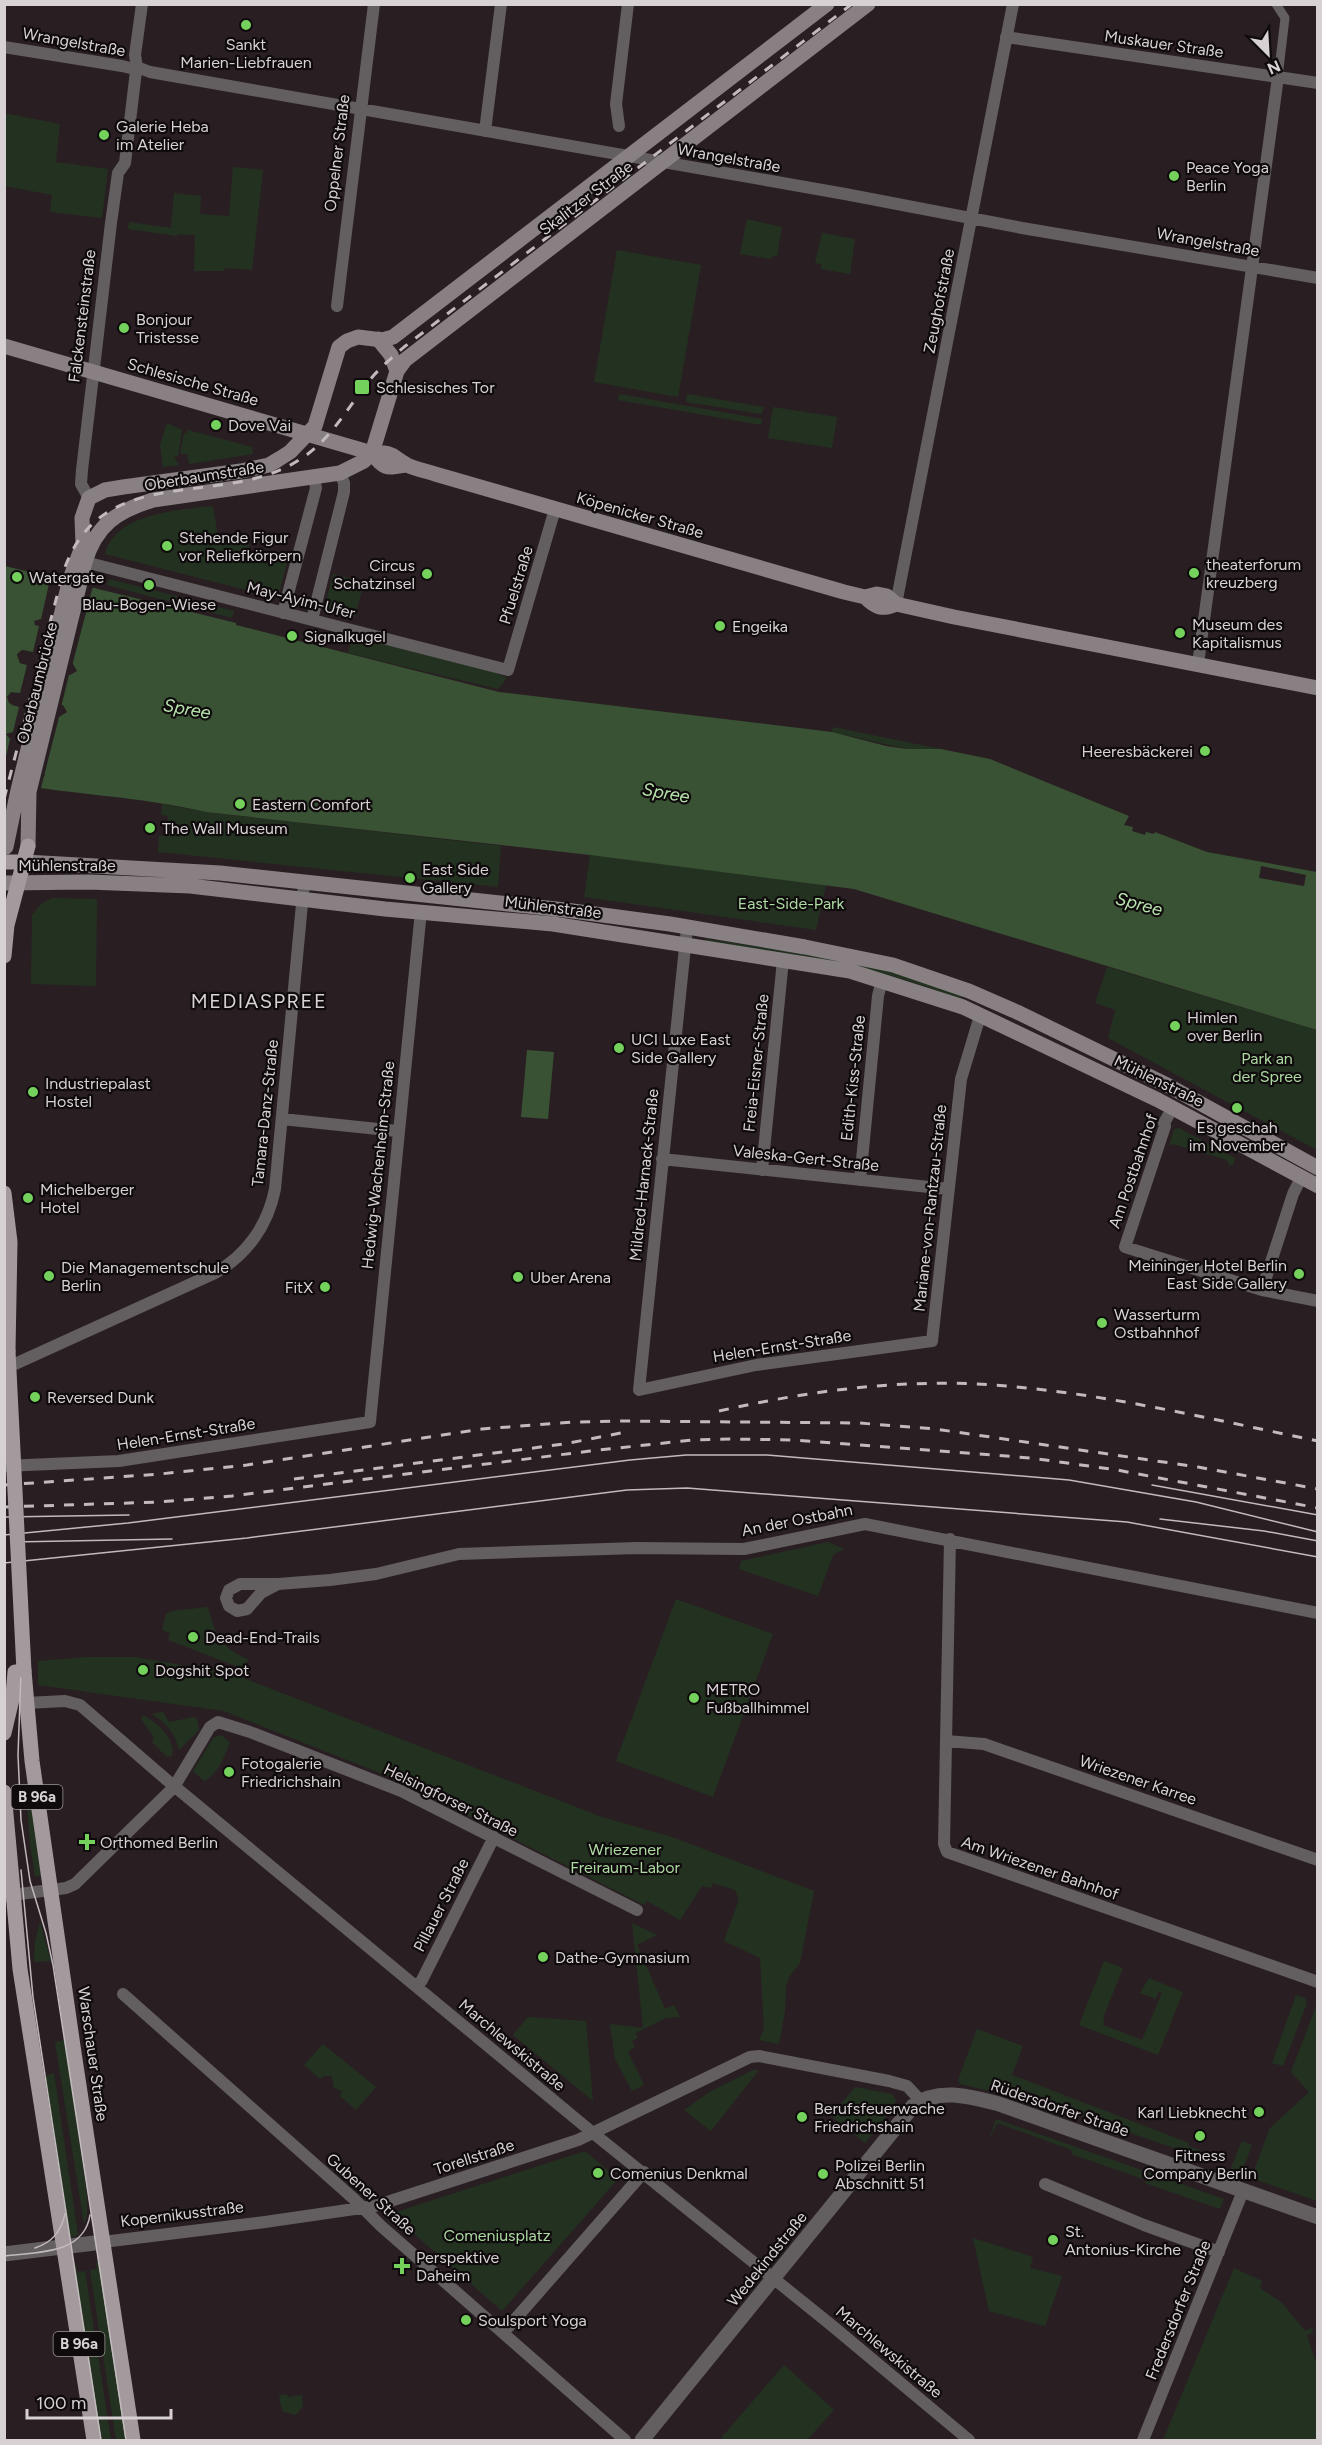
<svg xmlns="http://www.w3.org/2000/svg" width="1322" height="2445" viewBox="0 0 1322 2445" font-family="Figtree,sans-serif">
  <rect width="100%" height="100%" fill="#291f23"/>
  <path fill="#233220" d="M4 113 60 124 56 162 108 169 102 218 50 212 52 195 5 186Z
    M233 167 263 170 252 270 225 268 224 271H194L195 235 178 234 177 236 128 229 129 222 171 228 174 193 201 196 200 214 229 216Z
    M747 219 782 227 777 256H773L771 259 740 254Z
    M822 233 855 239 850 274 821 269V264L815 263Z
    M617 250 701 265 678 397 594 382Z
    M619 394 762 419 761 425 618 400Z
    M687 394 764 407 762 414 686 402Z
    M773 407 837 417 832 448 768 438Z
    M167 423 182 430 178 456 174 457 179 465 163 467 160 445Z
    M188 430 252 447 253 454 189 464 187 454H180L184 433 186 434Z
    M213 506 219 543 250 545 248 552 287 562 278 598 105 554C115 513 179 510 213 506Z
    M333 574 364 582 355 617 324 609Z
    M109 579 234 611 232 618 107 585Z
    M353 637 487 669 507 678 498 689 348 653Z
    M833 727 941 749H907L832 732Z
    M162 804 206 812 501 846 498 887 158 852 159 836H166L168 816 161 815Z
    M590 855 826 885 816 930 584 897Z
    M52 898 97 899 96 986 31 984 32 915 41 904Z
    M706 939 848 959 963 994 961 1000C879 965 792 956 705 943Z
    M1107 967 1317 1030V1150L1108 1038 1115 1010 1095 1003Z
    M1179 1128 1235 1158 1233 1165H1229L1227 1160 1173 1144 1169 1146 1174 1129Z
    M828 1542 844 1549 833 1555 818 1596 739 1569 741 1561Z
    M676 1599 773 1634 713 1797 616 1761Z
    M208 1607C215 1634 220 1648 248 1659L244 1669 168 1640 170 1633 162 1630 166 1614 172 1611Z
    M87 1657H135L233 1674 602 1817 672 1837 814 1891 800 1963 789 1977 786 1987 785 2011 779 2044 759 2040 764 2029 760 1958 724 1941 739 1899 735 1890 713 1883 711 1888 702 1886 680 1920 647 1901 644 1905 400 1781 224 1711 38 1685V1661Z
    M163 1712 169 1722 194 1717 197 1719 199 1730 179 1750C175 1733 166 1722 151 1714Z
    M143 1715C157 1722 176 1739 172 1756L167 1757 152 1742 154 1737 141 1719Z
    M221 1735 230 1742C225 1755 218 1775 204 1781L193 1771 214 1737Z
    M25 1763 44 1875 35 1877 30 1844 26 1792H28Z
    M40 1922 51 1961 34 1962 35 1942Z
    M632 1923 657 1935 637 1945 665 2009 674 2005 680 2017 666 2018 635 2033 638 2038 632 2041 635 2047 628 2052 644 2085 632 2091 615 2059 610 2024 643 2028Z
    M1104 1961 1123 1968 1103 2018 1105 2020 1103 2025 1142 2040 1162 1993 1158 1992 1156 1999 1140 1993 1149 1978 1183 1992 1158 2055 1079 2025Z
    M1296 1995 1305 1998 1307 2003 1283 2066 1272 2063Z
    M1317 2004V2201L1251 2178 1270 2128 1309 2092 1291 2072Z
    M528 2017 586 2021 593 2101 513 2035Z
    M977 2029 1023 2046 1012 2075 1189 2143 1188 2146 1202 2151 1200 2157 1056 2107 1057 2103 1024 2090 1022 2096 1016 2097 960 2084 958 2080Z
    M65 2040 87 2195V2216L84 2224 55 2042Z
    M323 2044 376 2087 356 2110 340 2096 342 2091 334 2088 332 2076H324L320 2079 304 2065Z
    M753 2070H759L711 2131 684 2110 711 2091Z
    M54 2073 78 2235 68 2238 42 2077Z
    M855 2087 892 2094 896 2100 894 2107 865 2143 831 2116Z
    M996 2119 1224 2199 1220 2209 1145 2183 1146 2180 1071 2154 1072 2150 997 2123 988 2143Z
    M1242 2141 1252 2145 1241 2174 1230 2170Z
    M585 2151 618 2179 502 2311 395 2217 396 2212Z
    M973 2238 1033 2257 1030 2268 1062 2276 1045 2326 989 2311Z
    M100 2261 127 2440H116L90 2270 97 2269 96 2262Z
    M76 2265 77 2272 85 2271 111 2440H100L72 2266Z
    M1234 2268 1262 2281 1260 2288 1282 2303 1305 2331 1312 2328 1313 2332 1307 2335 1317 2366V2440H1163Z
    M784 2365 834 2410 807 2440H725L721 2438Z
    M287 2394 288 2397 302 2395 303 2406 296 2415 282 2411 279 2396Z"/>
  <path fill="#395233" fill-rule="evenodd" d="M5 566 236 623V625L499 692 832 732 886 746 907 749H941L990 759 1129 816 1124 825 1133 827 1132 831 1145 835 1146 832 1154 834 1155 832 1207 852 1317 872V1030L854 889 590 855 206 812C139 796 71 795 5 782L4 765 44 777 45 774 5 761ZM23 650 72 662 77 671 70 675 20 663 17 655ZM15 693 63 705 67 712 59 717 12 705 7 697Z
    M527 1050 554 1052 548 1119 521 1117Z"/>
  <path fill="#291f23" d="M51 575 93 586 72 666 74 669 70 665 23 653 21 655 22 660 70 671 61 707 63 711 61 707 20 696 12 695 10 698 15 703 60 713 40 792 4 785 5 761 10 739 6 734 13 732 19 707 9 703 7 697 11 692 20 693 27 665 20 663 17 654 22 650 33 652 39 626 35 625 34 621 41 619Z
    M1261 866 1306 875 1304 886 1259 878Z"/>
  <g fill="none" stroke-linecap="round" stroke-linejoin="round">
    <path stroke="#635e60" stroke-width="9" d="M1276 4 1285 18 1278 77"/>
    <path stroke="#635e60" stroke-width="12" d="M142 4 135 55 137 67 150 72 845 194 1022 228 1318 278
      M1006 37 1318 83
      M4 47 122 66 134 69 136 71 125 163 118 173 111 223 82 470 81 484 89 498
      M619 126 616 104 628 4
      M485 131 501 4
      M337 306 374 4
      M85 562 508 670 555 509
      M896 604 1013 4
      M283 613 316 488 314 477
      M312 620 344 492V483L340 473
      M1198 664 1278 77
      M687 928 639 1390 756 1365 932 1341 961 1079 980 1016
      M1173 1107 1164 1123 1165 1126 1125 1247 1262 1290 1293 1194 1302 1176
      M282 1119 397 1131
      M662 1159 948 1189
      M762 1170 783 960
      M860 1180 878 996 882 980
      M1262 1290 1318 1301
      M4 1369 215 1273C247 1255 268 1225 275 1189L304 883
      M4 1466 119 1461 370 1422 421 911
      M950 1539 944 1844 947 1852 1318 1982
      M240 1584H278L261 1593 247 1609 237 1611 229 1606 226 1598 229 1590Z
      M278 1584 330 1580 376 1574 459 1554 636 1548 744 1549 865 1524 1318 1613
      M26 1703 65 1701 80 1705 168 1781 593 2133 830 2324 969 2440
      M946 1741 984 1744 1318 1860
      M4 1896 66 1888 75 1884 174 1787 210 1727 218 1722 250 1732 401 1791 637 1910
      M417 1987 422 1980 494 1837
      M123 1994 354 2199 381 2226 625 2440
      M1045 2184 1144 2225 1219 2252
      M103 2242 265 2222 375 2206 578 2140 750 2057 759 2056 889 2081 907 2086 921 2101
      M503 2333 644 2172
      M1143 2440 1243 2191"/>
    <path stroke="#635e60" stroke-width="15" d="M4 2254 103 2242
      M642 2440 913 2106C939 2087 971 2097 999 2104L1318 2217"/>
    <path stroke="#888083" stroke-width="15" d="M378 339 391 355 397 371
      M4 346 372 453C396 452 390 456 407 465 415 469 426 471 435 474L844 592 865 597 877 594 887 596 896 604 954 617 1318 688
      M372 453C384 470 387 468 406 465
      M865 597C876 608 882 610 896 604
      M28 846 29 792 85 562C96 525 117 511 153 500L340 473 364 461 372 453 397 371 405 360 868 4
      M6 847 18 790 70 579 83 544 82 518 89 498 105 490 123 487 241 471 269 465 279 459 290 452 315 426 339 347 347 341 358 337 382 340 393 337 827 4
      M25 862 220 873 565 910 670 924 805 947 893 965 969 991 1017 1012 1167 1085 1318 1168
      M4 883 89 882 190 886 385 909 553 924 850 971 963 1007 1158 1100 1318 1186"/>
    <path stroke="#a49a9e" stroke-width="15" d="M4 862H25
      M4 956 7 925 28 846
      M4 1193 10 1242 8 1351
      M24 1671 32 1761 73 2046 133 2440
      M4 1733 13 1695 15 1672
      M4 1792 20 1969 94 2440"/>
    <path stroke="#c2babd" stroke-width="1.5" d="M4 1354 13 1523
      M1152 1485 1318 1515
      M4 1517 129 1515
      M1160 1519 1264 1531 1318 1541
      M4 1535 128 1523 630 1460 686 1455H767L1069 1480 1196 1502 1318 1532
      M13 1542 172 1539
      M15 1553 21 1672 18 1755 21 1820 30 1881 46 1933 53 1965 126 2440
      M4 1563 247 1538 627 1490 687 1488 1127 1522 1318 1557
      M21 1870 33 1997 101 2440
      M35 2248C53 2242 61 2231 65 2214
      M4 2256C36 2252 84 2255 90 2215"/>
    <path stroke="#c2babd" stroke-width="3" stroke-dasharray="10 10" stroke-linecap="butt" d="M4 799 63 573C100 459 221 510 299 460 332 440 350 403 374 375 383 365 394 356 404 347L852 4
      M719 1411C804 1392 890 1380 977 1384 1091 1390 1205 1418 1318 1441
      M294 1479 564 1444 626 1432
      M4 1485 160 1474 247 1465 482 1429 575 1422 623 1421 859 1423 935 1429 1198 1467 1318 1489
      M4 1507 159 1502 232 1496 590 1451 692 1440 730 1439 795 1440 1031 1458 1117 1470 1318 1508"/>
    <path stroke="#a49a9e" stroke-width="15" d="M8 1351 24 1671"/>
  </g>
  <g fill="#74d25c" stroke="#0f0a0c" stroke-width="2">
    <circle cx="246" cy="25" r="6"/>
    <circle cx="104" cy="135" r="6"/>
    <circle cx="1174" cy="176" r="6"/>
    <circle cx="124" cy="328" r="6"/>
    <rect x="354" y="379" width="16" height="16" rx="3"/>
    <circle cx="216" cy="425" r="6"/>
    <circle cx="167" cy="546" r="6"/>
    <circle cx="1194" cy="573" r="6"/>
    <circle cx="427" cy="574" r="6"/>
    <circle cx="17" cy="577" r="6"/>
    <circle cx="149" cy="585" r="6"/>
    <circle cx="720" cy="626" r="6"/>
    <circle cx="1180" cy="633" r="6"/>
    <circle cx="292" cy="636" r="6"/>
    <circle cx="1205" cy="751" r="6"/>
    <circle cx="240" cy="804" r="6"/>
    <circle cx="150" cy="828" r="6"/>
    <circle cx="410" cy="878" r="6"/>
    <circle cx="1175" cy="1026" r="6"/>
    <circle cx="619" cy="1048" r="6"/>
    <circle cx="33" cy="1092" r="6"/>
    <circle cx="1237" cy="1108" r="6"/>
    <circle cx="28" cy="1198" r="6"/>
    <circle cx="1299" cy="1274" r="6"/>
    <circle cx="49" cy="1276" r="6"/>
    <circle cx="518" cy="1277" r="6"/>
    <circle cx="325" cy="1287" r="6"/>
    <circle cx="1102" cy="1323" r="6"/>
    <circle cx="35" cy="1397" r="6"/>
    <circle cx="193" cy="1637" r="6"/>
    <circle cx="143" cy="1670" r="6"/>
    <circle cx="694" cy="1698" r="6"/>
    <circle cx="229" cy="1772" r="6"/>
    <path d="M84 1833h6v6h6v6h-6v6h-6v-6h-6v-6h6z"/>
    <circle cx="543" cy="1957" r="6"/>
    <circle cx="1259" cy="2112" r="6"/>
    <circle cx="802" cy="2117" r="6"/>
    <circle cx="1200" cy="2136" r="6"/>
    <circle cx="598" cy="2173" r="6"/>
    <circle cx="823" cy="2174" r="6"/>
    <circle cx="1053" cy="2240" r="6"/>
    <path d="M399 2257h6v6h6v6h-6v6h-6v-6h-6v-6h6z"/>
    <circle cx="466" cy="2320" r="6"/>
  </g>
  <g text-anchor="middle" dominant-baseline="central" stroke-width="4.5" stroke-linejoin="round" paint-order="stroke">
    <g fill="#0f0a0c" stroke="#9c9598" stroke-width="1.5">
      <rect x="11.5" y="1785" width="51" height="24" rx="4.5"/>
      <rect x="53.5" y="2332" width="51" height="24" rx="4.5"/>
    </g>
    <g font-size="15" font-weight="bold" fill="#d8d1d4">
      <text x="37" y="1797">B 96a</text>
      <text x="79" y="2344">B 96a</text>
    </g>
    <g font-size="16" fill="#d8d1d4" stroke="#0f0a0c">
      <text transform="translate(74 42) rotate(10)">Wrangelstraße</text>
      <text transform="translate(1164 44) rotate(8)">Muskauer Straße</text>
      <text transform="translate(337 153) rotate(-83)">Oppelner Straße</text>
      <text transform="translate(729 158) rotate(10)">Wrangelstraße</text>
      <text transform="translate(586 198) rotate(-37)">Skalitzer Straße</text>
      <text transform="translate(1208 242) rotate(10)">Wrangelstraße</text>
      <text transform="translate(939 301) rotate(-79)">Zeughofstraße</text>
      <text transform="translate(82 316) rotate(-83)">Falckensteinstraße</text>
      <text transform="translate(193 382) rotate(16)">Schlesische Straße</text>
      <text transform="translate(204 476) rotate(-9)">Oberbaumstraße</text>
      <text transform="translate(640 515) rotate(16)">Köpenicker Straße</text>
      <text transform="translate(516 585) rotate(-73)">Pfuelstraße</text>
      <text transform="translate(301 600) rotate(14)">May-Ayim-Ufer</text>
      <text transform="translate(37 683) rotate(-76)">Oberbaumbrücke</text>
      <text x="67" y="865">Mühlenstraße</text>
      <text transform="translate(553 907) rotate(7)">Mühlenstraße</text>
      <text transform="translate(756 1063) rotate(-84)">Freia-Eisner-Straße</text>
      <text transform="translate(853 1078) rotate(-84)">Edith-Kiss-Straße</text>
      <text transform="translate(1159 1081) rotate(26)">Mühlenstraße</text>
      <text transform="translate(265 1113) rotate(-84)">Tamara-Danz-Straße</text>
      <text transform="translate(806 1158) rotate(6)">Valeska-Gert-Straße</text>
      <text transform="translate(378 1165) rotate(-84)">Hedwig-Wachenheim-Straße</text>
      <text transform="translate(1133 1171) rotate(-71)">Am Postbahnhof</text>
      <text transform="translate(644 1175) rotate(-84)">Mildred-Harnack-Straße</text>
      <text transform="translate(930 1208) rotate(-84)">Mariane-von-Rantzau-Straße</text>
      <text transform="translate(782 1346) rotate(-9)">Helen-Ernst-Straße</text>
      <text transform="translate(186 1434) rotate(-9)">Helen-Ernst-Straße</text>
      <text transform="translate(797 1520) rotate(-11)">An der Ostbahn</text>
      <text transform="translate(1138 1780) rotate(19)">Wriezener Karree</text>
      <text transform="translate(451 1800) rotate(26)">Helsingforser Straße</text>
      <text transform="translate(1040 1868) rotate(19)">Am Wriezener Bahnhof</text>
      <text transform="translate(441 1905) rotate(-63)">Pillauer Straße</text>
      <text transform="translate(512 2045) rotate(40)">Marchlewskistraße</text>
      <text transform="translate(93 2054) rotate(82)">Warschauer Straße</text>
      <text transform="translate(1060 2108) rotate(19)">Rüdersdorfer Straße</text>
      <text transform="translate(474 2157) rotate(-18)">Torellstraße</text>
      <text transform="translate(371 2194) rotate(42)">Gubener Straße</text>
      <text transform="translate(182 2214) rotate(-7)">Kopernikusstraße</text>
      <text transform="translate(767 2259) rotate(-51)">Wedekindstraße</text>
      <text transform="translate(1178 2310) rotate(-68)">Fredersdorfer Straße</text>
      <text transform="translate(889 2352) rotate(40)">Marchlewskistraße</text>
    </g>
    <g font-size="16" fill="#d8d1d4" stroke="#0f0a0c" text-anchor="start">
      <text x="246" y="44" text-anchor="middle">Sankt<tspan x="246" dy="18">Marien-Liebfrauen</tspan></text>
      <text x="116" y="126">Galerie Heba<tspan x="116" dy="18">im Atelier</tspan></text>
      <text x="1186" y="167">Peace Yoga<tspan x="1186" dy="18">Berlin</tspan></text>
      <text x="136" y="319">Bonjour<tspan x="136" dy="18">Tristesse</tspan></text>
      <text x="376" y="387">Schlesisches Tor</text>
      <text x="228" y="425">Dove Vai</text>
      <text x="179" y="537">Stehende Figur<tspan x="179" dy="18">vor Reliefkörpern</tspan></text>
      <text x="1206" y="564">theaterforum<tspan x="1206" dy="18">kreuzberg</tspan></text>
      <text x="415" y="565" text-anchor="end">Circus<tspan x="415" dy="18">Schatzinsel</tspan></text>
      <text x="29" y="577">Watergate</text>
      <text x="149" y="604" text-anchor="middle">Blau-Bogen-Wiese</text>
      <text x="1192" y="624">Museum des<tspan x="1192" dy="18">Kapitalismus</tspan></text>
      <text x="732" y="626">Engeika</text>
      <text x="304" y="636">Signalkugel</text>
      <text x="1193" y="751" text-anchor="end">Heeresbäckerei</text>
      <text x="252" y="804">Eastern Comfort</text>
      <text x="162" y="828">The Wall Museum</text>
      <text x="422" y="869">East Side<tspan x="422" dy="18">Gallery</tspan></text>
      <text x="1187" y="1017">Himlen<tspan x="1187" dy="18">over Berlin</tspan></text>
      <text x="631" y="1039">UCI Luxe East<tspan x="631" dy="18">Side Gallery</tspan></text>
      <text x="45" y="1083">Industriepalast<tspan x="45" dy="18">Hostel</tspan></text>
      <text x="1237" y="1127" text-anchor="middle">Es geschah<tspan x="1237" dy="18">im November</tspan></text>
      <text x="40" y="1189">Michelberger<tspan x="40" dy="18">Hotel</tspan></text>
      <text x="1287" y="1265" text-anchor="end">Meininger Hotel Berlin<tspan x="1287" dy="18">East Side Gallery</tspan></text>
      <text x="61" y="1267">Die Managementschule<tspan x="61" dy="18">Berlin</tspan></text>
      <text x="530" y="1277">Uber Arena</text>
      <text x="313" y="1287" text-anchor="end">FitX</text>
      <text x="1114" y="1314">Wasserturm<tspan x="1114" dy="18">Ostbahnhof</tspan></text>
      <text x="47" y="1397">Reversed Dunk</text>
      <text x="205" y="1637">Dead-End-Trails</text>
      <text x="155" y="1670">Dogshit Spot</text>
      <text x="706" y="1689">METRO<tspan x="706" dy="18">Fußballhimmel</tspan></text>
      <text x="241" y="1763">Fotogalerie<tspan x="241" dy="18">Friedrichshain</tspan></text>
      <text x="100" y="1842">Orthomed Berlin</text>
      <text x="555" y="1957">Dathe-Gymnasium</text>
      <text x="814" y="2108">Berufsfeuerwache<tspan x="814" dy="18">Friedrichshain</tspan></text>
      <text x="1247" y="2112" text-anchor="end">Karl Liebknecht</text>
      <text x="1200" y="2155" text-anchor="middle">Fitness<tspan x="1200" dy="18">Company Berlin</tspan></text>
      <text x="835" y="2165">Polizei Berlin<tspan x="835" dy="18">Abschnitt 51</tspan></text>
      <text x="610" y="2173">Comenius Denkmal</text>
      <text x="1065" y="2231">St.<tspan x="1065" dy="18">Antonius-Kirche</tspan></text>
      <text x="416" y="2257">Perspektive<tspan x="416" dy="18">Daheim</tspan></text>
      <text x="478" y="2320">Soulsport Yoga</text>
    </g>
    <g font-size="16" fill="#addaa2" stroke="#0f0a0c">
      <text x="791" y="903">East-Side-Park</text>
      <text x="1267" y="1058">Park an<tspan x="1267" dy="18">der Spree</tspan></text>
      <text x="625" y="1849">Wriezener<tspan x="625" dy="18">Freiraum-Labor</tspan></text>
      <text x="497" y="2235">Comeniusplatz</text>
    </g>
    <g font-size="18" font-style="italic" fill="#b9e6ae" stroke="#0f0a0c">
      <text transform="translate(187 709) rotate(10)">Spree</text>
      <text transform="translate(666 793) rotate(10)">Spree</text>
      <text transform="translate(1139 904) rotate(15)">Spree</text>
    </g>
    <g font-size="20" letter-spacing="1.5" fill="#d8d1d4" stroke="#0f0a0c">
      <text x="259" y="1001">MEDIASPREE</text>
    </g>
  </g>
  <rect width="1322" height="2445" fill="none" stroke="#d8d1d4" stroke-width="12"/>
  <g transform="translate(1268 54) rotate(156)" stroke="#0f0a0c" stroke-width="4.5" paint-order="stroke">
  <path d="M0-4.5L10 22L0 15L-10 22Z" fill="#d8d1d4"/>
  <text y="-9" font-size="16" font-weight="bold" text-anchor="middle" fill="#d8d1d4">N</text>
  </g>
  <path d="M27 2409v9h144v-9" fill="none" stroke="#d8d1d4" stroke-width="3"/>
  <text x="36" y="2409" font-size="18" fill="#d8d1d4" stroke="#0f0a0c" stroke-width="4.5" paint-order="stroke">100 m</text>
</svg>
